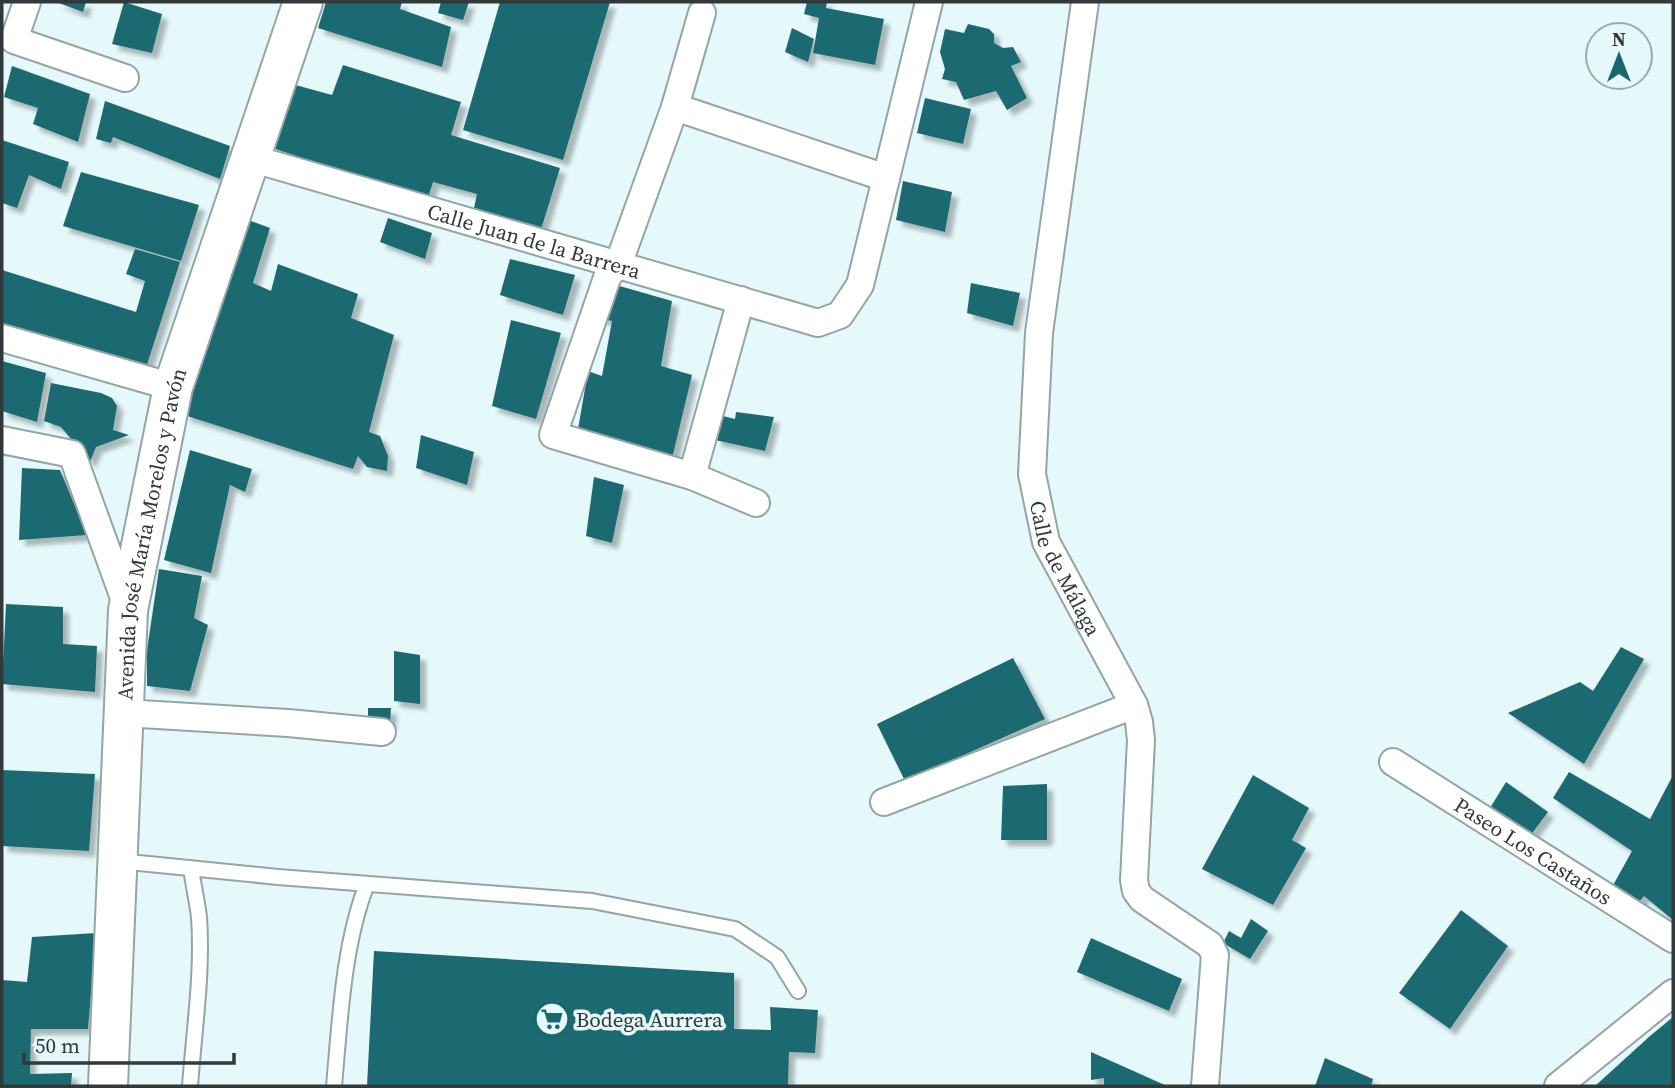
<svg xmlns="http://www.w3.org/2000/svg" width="1675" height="1088" viewBox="0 0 1675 1088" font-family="'Source Serif 4',serif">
  <defs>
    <filter id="shadow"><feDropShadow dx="6" dy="6" stdDeviation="2" flood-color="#0004"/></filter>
  </defs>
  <rect width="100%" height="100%" fill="#e5f8fa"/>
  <path fill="#1f6a71" filter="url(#shadow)" d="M56 2H86L83 12Z
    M124 2 162 14 152 53 112 44Z
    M326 2H402L400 9 451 27 442 67 318 28Z
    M441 2H469L463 20 438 13Z
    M500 2H610L563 160 463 130Z
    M807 2H827L826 8 884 19 875 65 813 53 819 18 804 14Z
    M968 24 989 29 994 34V43L1003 48 1013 47 1021 62 1011 66 1027 98 1007 110 996 91 964 100 956 82 942 79 945 69 940 52 945 29 964 33Z
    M792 28 814 39 808 62 785 52Z
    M343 65 461 102 451 135 560 168 539 236 473 213 477 194 433 182 427 201 270 147 292 84 332 95Z
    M12 66 90 94 78 142 33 124 38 108 4 97Z
    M925 98 971 109 963 144 917 133Z
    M105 101 230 146 220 179 113 137 111 143 96 139Z
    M2 140 69 162 61 189 29 175 17 208 2 203Z
    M81 172 199 205 181 261 63 226Z
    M903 181 952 192 945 232 896 220Z
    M240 217 270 228 253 283 271 291 278 264 358 294 351 318 394 335 369 432 380 436 388 456 387 471 367 467 358 456 353 469 184 415Z
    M388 218 432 233 425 259 380 242Z
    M135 249 180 262 144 374 2 331V270L136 312 145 281 126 274Z
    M510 259 575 275 563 315 500 295Z
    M609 283 672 301 661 366 692 375 670 467 577 435 588 371 602 376 612 321 599 318Z
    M971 283 1020 293 1013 326 967 313Z
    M511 320 561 333 536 419 492 406Z
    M2 361 46 373 37 422 2 411Z
    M51 383 101 393 112 398 117 406 113 430 129 435 96 447 90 462 61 427 44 421Z
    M736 412 774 417 765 451 715 440 719 415 735 419Z
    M421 435 474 452 467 485 416 468Z
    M190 450 252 469 245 492 230 485 211 573 164 560Z
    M22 468 60 470 87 535 19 540Z
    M594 477 624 485 612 543 586 536Z
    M159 569 202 576 194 618 208 625 190 691 147 686V650Z
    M6 604 63 607V644L97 646 95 692 2 684Z
    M1621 647 1644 659 1584 764 1508 713 1580 682 1593 691Z
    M394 651 420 655V704L394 701Z
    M1013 658 1045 719 905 781 877 724Z
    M368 708H391L390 724 368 723Z
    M2 770 95 774 89 851 2 846Z
    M1569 772 1650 819 1673 775V920L1644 896 1635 907 1611 889 1632 851 1553 798Z
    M1253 775 1309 808 1292 840 1306 848 1273 905 1202 869Z
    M1506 782 1548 812 1530 836 1490 808Z
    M1047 784V840H1001L1003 786Z
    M1461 910 1508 946 1450 1029 1399 993Z
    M1251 919 1268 931 1250 959 1223 943 1229 931 1241 938Z
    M96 933 88 1029H31L30 1074 72 1073 71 1086H2V980L27 982 32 937Z
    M1091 938 1182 979 1169 1011 1077 972Z
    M374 951 734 973V1029L771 1030 770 1007 818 1010 815 1053 789 1052 788 1086H367Z
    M1673 1017V1086H1595L1650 1036Z
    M1091 1052 1167 1086H1104V1078L1091 1080Z
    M1325 1058 1373 1079 1371 1086H1315Z"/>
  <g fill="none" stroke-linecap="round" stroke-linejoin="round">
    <g stroke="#94a5a7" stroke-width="18">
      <path id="service" d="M119 861 278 877 592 901 735 929 777 957 798 991
        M190 1086C194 1030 203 973 199 917 197 900 193 884 191 868
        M334 1086C340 1021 343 945 367 884"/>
    </g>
    <g stroke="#94a5a7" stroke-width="30">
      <g id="minor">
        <path d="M27 2 14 40 125 78"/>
        <path id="s1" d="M1085 2 1039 333 1032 474 1046 542 1134 705 1139 722 1141 740 1134 880 1136 891 1142 899 1210 945 1215 955 1205 1086"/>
        <path d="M702 13 675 107 618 265 608 275 553 435 692 476 756 503"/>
        <path d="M675 107 886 178"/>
        <path id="s2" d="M250 158 818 323 840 315 860 285 929 2"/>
        <path d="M2 338 173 387"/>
        <path d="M2 440 72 454 128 609"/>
        <path d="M692 476 741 300"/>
        <path d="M124 713 288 723 382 732"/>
        <path id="s3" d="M1393 762 1673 939"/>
        <path d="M884 802 1134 705"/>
        <path d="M1558 1086 1673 993"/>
      </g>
    </g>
    <g stroke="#94a5a7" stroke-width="42">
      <g id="secondary">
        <path id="s4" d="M108 1086 128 610 173 387 303 2"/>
      </g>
    </g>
    <use href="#service" stroke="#fff" stroke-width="14"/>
    <use href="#minor" stroke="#fff" stroke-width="26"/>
    <use href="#secondary" stroke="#fff" stroke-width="38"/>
  </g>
  <defs>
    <g id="supermarket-ring" transform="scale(1.75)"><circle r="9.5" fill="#e5f8fa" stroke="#19666d" stroke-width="1.5"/><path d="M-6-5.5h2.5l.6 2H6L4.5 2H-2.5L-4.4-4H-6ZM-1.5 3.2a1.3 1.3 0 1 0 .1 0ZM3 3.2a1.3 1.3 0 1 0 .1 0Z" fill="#19666d"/></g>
  </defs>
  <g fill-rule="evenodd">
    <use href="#supermarket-ring" x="552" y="1019"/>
  </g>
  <g text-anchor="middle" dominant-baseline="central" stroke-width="7" stroke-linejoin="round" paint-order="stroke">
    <g font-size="21" fill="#32393a" stroke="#e5f8fa">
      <text stroke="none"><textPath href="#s2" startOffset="296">Calle Juan de la Barrera</textPath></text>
      <text stroke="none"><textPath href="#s4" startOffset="555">Avenida José María Morelos y Pavón</textPath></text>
      <text stroke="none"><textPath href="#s1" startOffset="576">Calle de Málaga</textPath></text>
      <text stroke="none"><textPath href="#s3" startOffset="166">Paseo Los Castaños</textPath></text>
    </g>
    <g font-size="21" fill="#32393a" stroke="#e5f8fa" text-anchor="start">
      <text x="576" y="1019">Bodega Aurrera</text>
    </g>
  </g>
  <rect width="1675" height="1088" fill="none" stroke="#32393a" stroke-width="7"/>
  <g transform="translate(1619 56)"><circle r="33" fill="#e5f8fa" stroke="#9dacad" stroke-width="2"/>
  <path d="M0-5L12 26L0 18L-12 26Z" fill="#19666d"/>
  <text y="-10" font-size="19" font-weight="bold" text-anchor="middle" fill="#32393a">N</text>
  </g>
  <path d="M24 1053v10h210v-10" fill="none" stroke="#32393a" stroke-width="3.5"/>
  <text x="35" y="1053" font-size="21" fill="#32393a" stroke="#e5f8fa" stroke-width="5" paint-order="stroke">50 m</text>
</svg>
